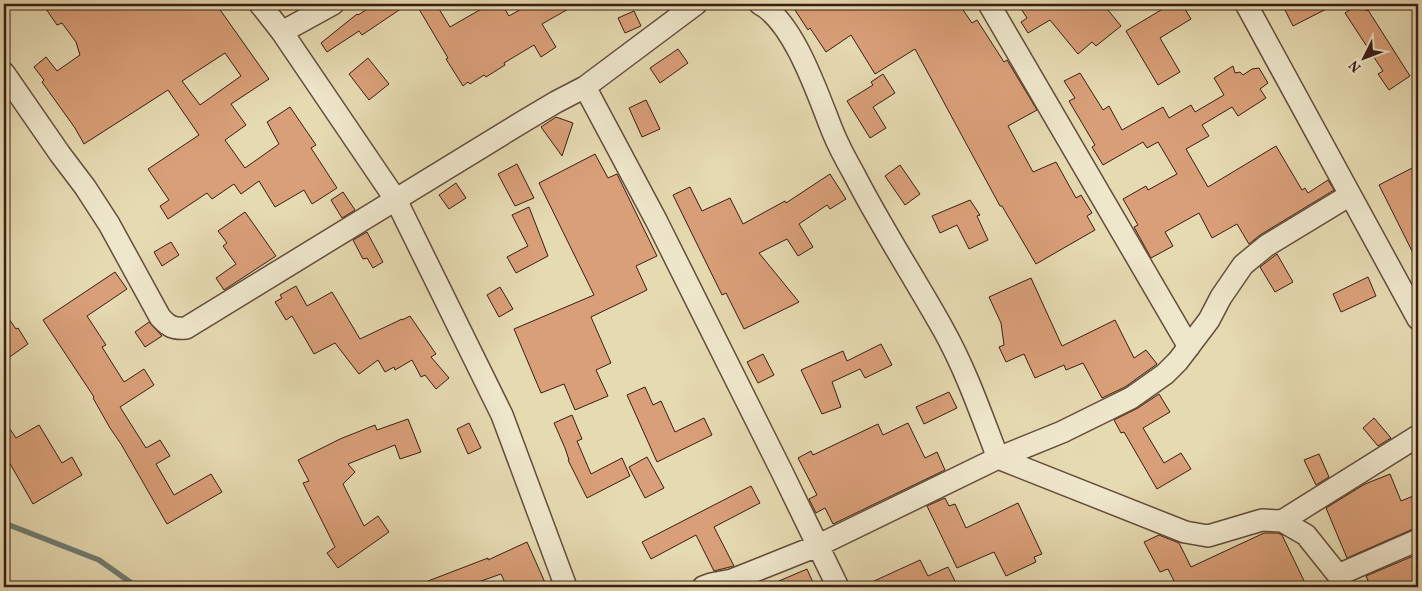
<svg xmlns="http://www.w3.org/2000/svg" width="1422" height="591" viewBox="0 0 1422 591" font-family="Vollkorn,serif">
  <rect width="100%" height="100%" fill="#e6dab1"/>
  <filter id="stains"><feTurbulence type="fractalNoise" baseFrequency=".004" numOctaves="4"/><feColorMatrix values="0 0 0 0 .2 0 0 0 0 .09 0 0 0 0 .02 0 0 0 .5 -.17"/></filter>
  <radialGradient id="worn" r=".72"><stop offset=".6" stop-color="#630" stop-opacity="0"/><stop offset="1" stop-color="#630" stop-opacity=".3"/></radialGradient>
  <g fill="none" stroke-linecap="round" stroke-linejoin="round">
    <path stroke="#717c73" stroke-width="5.5" d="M4 523 99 560 137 587"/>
  </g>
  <path fill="#d99f78" stroke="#391e14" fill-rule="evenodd" d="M54 4H216L269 79 231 104 246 125 225 140 245 168 279 144 267 122 290 107 316 145 311 148 337 188 312 204 304 190 275 207 259 181 241 194 234 184 212 199 207 193 168 219 160 206 169 200 148 169 199 135 168 90 84 144 75 128 42 82 44 80 34 67 46 57 57 71 80 55 76 42 62 23 57 25 46 9ZM225 53 241 76 200 105 182 81Z
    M375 4H408L362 35 359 31 327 52 321 43 357 14 358 15Z
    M416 4H436L450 27 490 4H502L509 16 530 4H577L542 24 556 47 541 57 534 45 504 63 505 65 486 77 484 75 470 84 468 82 463 86 446 59 448 58Z
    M791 4H959L972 23 977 20 1004 62 1007 60 1037 110 1008 126 1033 172 1056 162 1076 198 1081 195 1092 213 1087 216 1095 230 1036 264 1002 206H1000L915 49 875 74 851 35 826 52 810 28 808 30Z
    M1018 4H1103L1121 26 1096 46 1092 42 1078 54 1050 20 1028 33 1021 22 1027 18Z
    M1171 4H1182L1191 19 1160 38 1180 72 1158 85 1126 31Z
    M1282 4H1336L1293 26Z
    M1358 4H1361L1366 11 1368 10 1410 76 1389 90 1378 74 1383 71 1345 13Z
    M634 11 641 26 625 33 618 18Z
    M678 49 688 63 660 83 650 68Z
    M368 58 389 84 369 100 349 74Z
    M1233 66 1235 73 1240 72 1243 75 1252 69 1259 68 1268 83 1260 89 1266 98 1238 116 1232 107 1202 125 1209 136 1186 149 1208 187 1276 146 1302 190 1305 188 1308 193 1328 180 1334 190 1260 235 1249 244 1237 224 1212 238 1199 213 1165 232 1173 246 1151 258 1134 227 1138 225 1123 199 1146 186 1148 190 1177 174 1158 142 1147 148 1143 142 1103 165 1092 147 1095 145 1069 101 1075 98 1064 81 1080 73 1103 110 1109 106 1122 130 1163 107 1169 118 1191 105 1195 112 1224 95 1214 78Z
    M883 74 895 93 873 107 886 128 870 138 847 101 873 85 871 82Z
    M646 100 660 129 642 137 629 108Z
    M556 117 573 123 562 156 541 127Z
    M595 154 608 178 617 174 657 256 636 266 647 290 591 317 611 363 596 370 608 396 575 410 564 384 541 393 514 329 594 295 539 183Z
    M517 164 534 198 515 206 498 174Z
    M900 165 920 194 905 205 885 176Z
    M1418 165V263L1379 185Z
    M830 174 846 199 830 209 827 205 799 224 813 247 798 256 787 239 759 253 799 302 744 329 726 293 722 295 673 195 690 187 702 211 730 198 743 224 785 201 786 203Z
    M456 183 466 198 449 209 439 195Z
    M343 192 355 210 342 218 331 200Z
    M970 200 980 215 977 216 988 240 969 249 957 225 940 233 932 216Z
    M529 207 548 256 516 273 507 257 528 246 512 215Z
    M245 212 276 256 224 290 216 278 236 264 223 246 227 243 218 231Z
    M367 232 383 262 373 268 367 258 363 259 353 240Z
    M171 242 179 255 162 266 154 252Z
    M1277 254 1293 282 1275 292 1260 267Z
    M115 272 127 289 87 316 106 345 102 347 124 382 144 369 154 385 120 407 146 448 160 440 170 456 156 464 174 495 211 474 222 492 167 524 121 444 110 428 93 398 94 397 43 320Z
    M1368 277 1376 296 1341 312 1333 294Z
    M1031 278 1062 346 1115 320 1134 358 1146 350 1157 364 1125 387 1102 398 1083 363 1066 370 1064 365 1035 378 1024 354 1006 362 999 347 1004 345 1001 323 989 297Z
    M296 286 307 306 332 292 360 339 402 319V320L410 316 436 354 431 357 449 378 436 389 425 375 421 377 412 360 395 370 394 367 385 372 378 360 359 374 335 343 314 354 292 316 286 320 275 302 282 298 280 295Z
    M500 287 513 309 499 317 487 295Z
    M4 312 16 329 18 328 28 344 4 361Z
    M149 322 162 336 145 347 135 332Z
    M881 344 892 365 865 378 860 369 832 382 841 407 822 414 801 370 843 351 847 361Z
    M763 354 774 375 758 383 747 362Z
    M645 387 653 405 661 401 675 432 704 418 712 435 657 462 627 395Z
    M949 392 957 408 924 424 916 407Z
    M1159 394 1170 412 1143 428 1164 463 1181 453 1191 469 1157 489 1124 432 1121 433 1114 420 1138 408Z
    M572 415 582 439 577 441 591 474 622 458 630 476 587 498 568 460H569L565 448 554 423Z
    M1374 418 1391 438 1378 446 1363 428Z
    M408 419 421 452 400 459 395 445 348 464 355 472 343 484 364 526 378 516 389 532 338 568 327 553 335 547 303 483 309 481 298 460 340 439 375 425 377 430Z
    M4 420 16 438 39 425 62 463 72 457 82 475 33 504 4 453Z
    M469 423 481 448 468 454 457 429Z
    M908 423 925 458 937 452 945 470 833 524 825 508 816 513 809 499 817 495 798 458 811 451 813 455 878 424 883 435Z
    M1319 454 1329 477 1316 485 1304 460Z
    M647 457 664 488 645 498 629 467Z
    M1390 474 1401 501 1418 494V528L1413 529 1347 558 1326 508 1365 484Z
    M751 486 760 503 714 527 734 566 714 571 696 535 651 559 642 542Z
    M945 498 949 506 955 504 966 528 1018 503 1042 554 1034 557 1036 562 1006 576 994 552 957 568 927 506Z
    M1264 533H1278L1282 535 1307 587H1177L1168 569 1160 572 1144 542 1159 535 1179 543 1191 567Z
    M527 542 547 587H507L501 574 464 587H415V586L488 558V560Z
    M1418 554V587H1371L1366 576Z
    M920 560 928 576 948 567 958 587H861Z
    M807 569 815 587H765Z"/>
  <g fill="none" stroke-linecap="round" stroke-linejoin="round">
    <g stroke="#644d3b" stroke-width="24">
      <path id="minor" d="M260 4 282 32 396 200 502 415 566 587
        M760 4C794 22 818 95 832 130 838 145 846 160 854 174 881 227 914 277 943 329 966 370 981 414 998 458L1185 532 1208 536 1262 520 1282 521 1306 535 1338 575 1344 587
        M989 4 1189 347
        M1246 4 1418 319
        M282 32 333 4
        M4 73 60 154 85 187 109 224 160 317C169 327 173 329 186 328L524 121 556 102 585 87 656 220 782 472 838 587
        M585 87 696 4
        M1282 521 1418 436
        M1338 575 1418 540
        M703 587 711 584 732 580 817 546 998 458 1062 432 1131 398 1165 374 1178 361 1209 320 1221 297 1243 265 1266 246 1350 195"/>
    </g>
    <use href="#minor" stroke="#efe7cc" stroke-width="21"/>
  </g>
  <rect width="1422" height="591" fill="none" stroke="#e6dab1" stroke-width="20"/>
  <rect x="5" y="5" width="1412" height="581" fill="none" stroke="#391e14" stroke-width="2.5"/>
  <rect x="10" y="10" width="1402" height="571" fill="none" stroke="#391e14"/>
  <g transform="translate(1364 58) rotate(228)" stroke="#efe7cc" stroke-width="4" paint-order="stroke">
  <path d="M0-4L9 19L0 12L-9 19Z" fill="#391e14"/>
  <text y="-8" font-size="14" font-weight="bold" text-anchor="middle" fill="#391e14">N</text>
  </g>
  <rect width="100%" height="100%" filter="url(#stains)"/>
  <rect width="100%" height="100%" fill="url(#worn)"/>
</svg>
